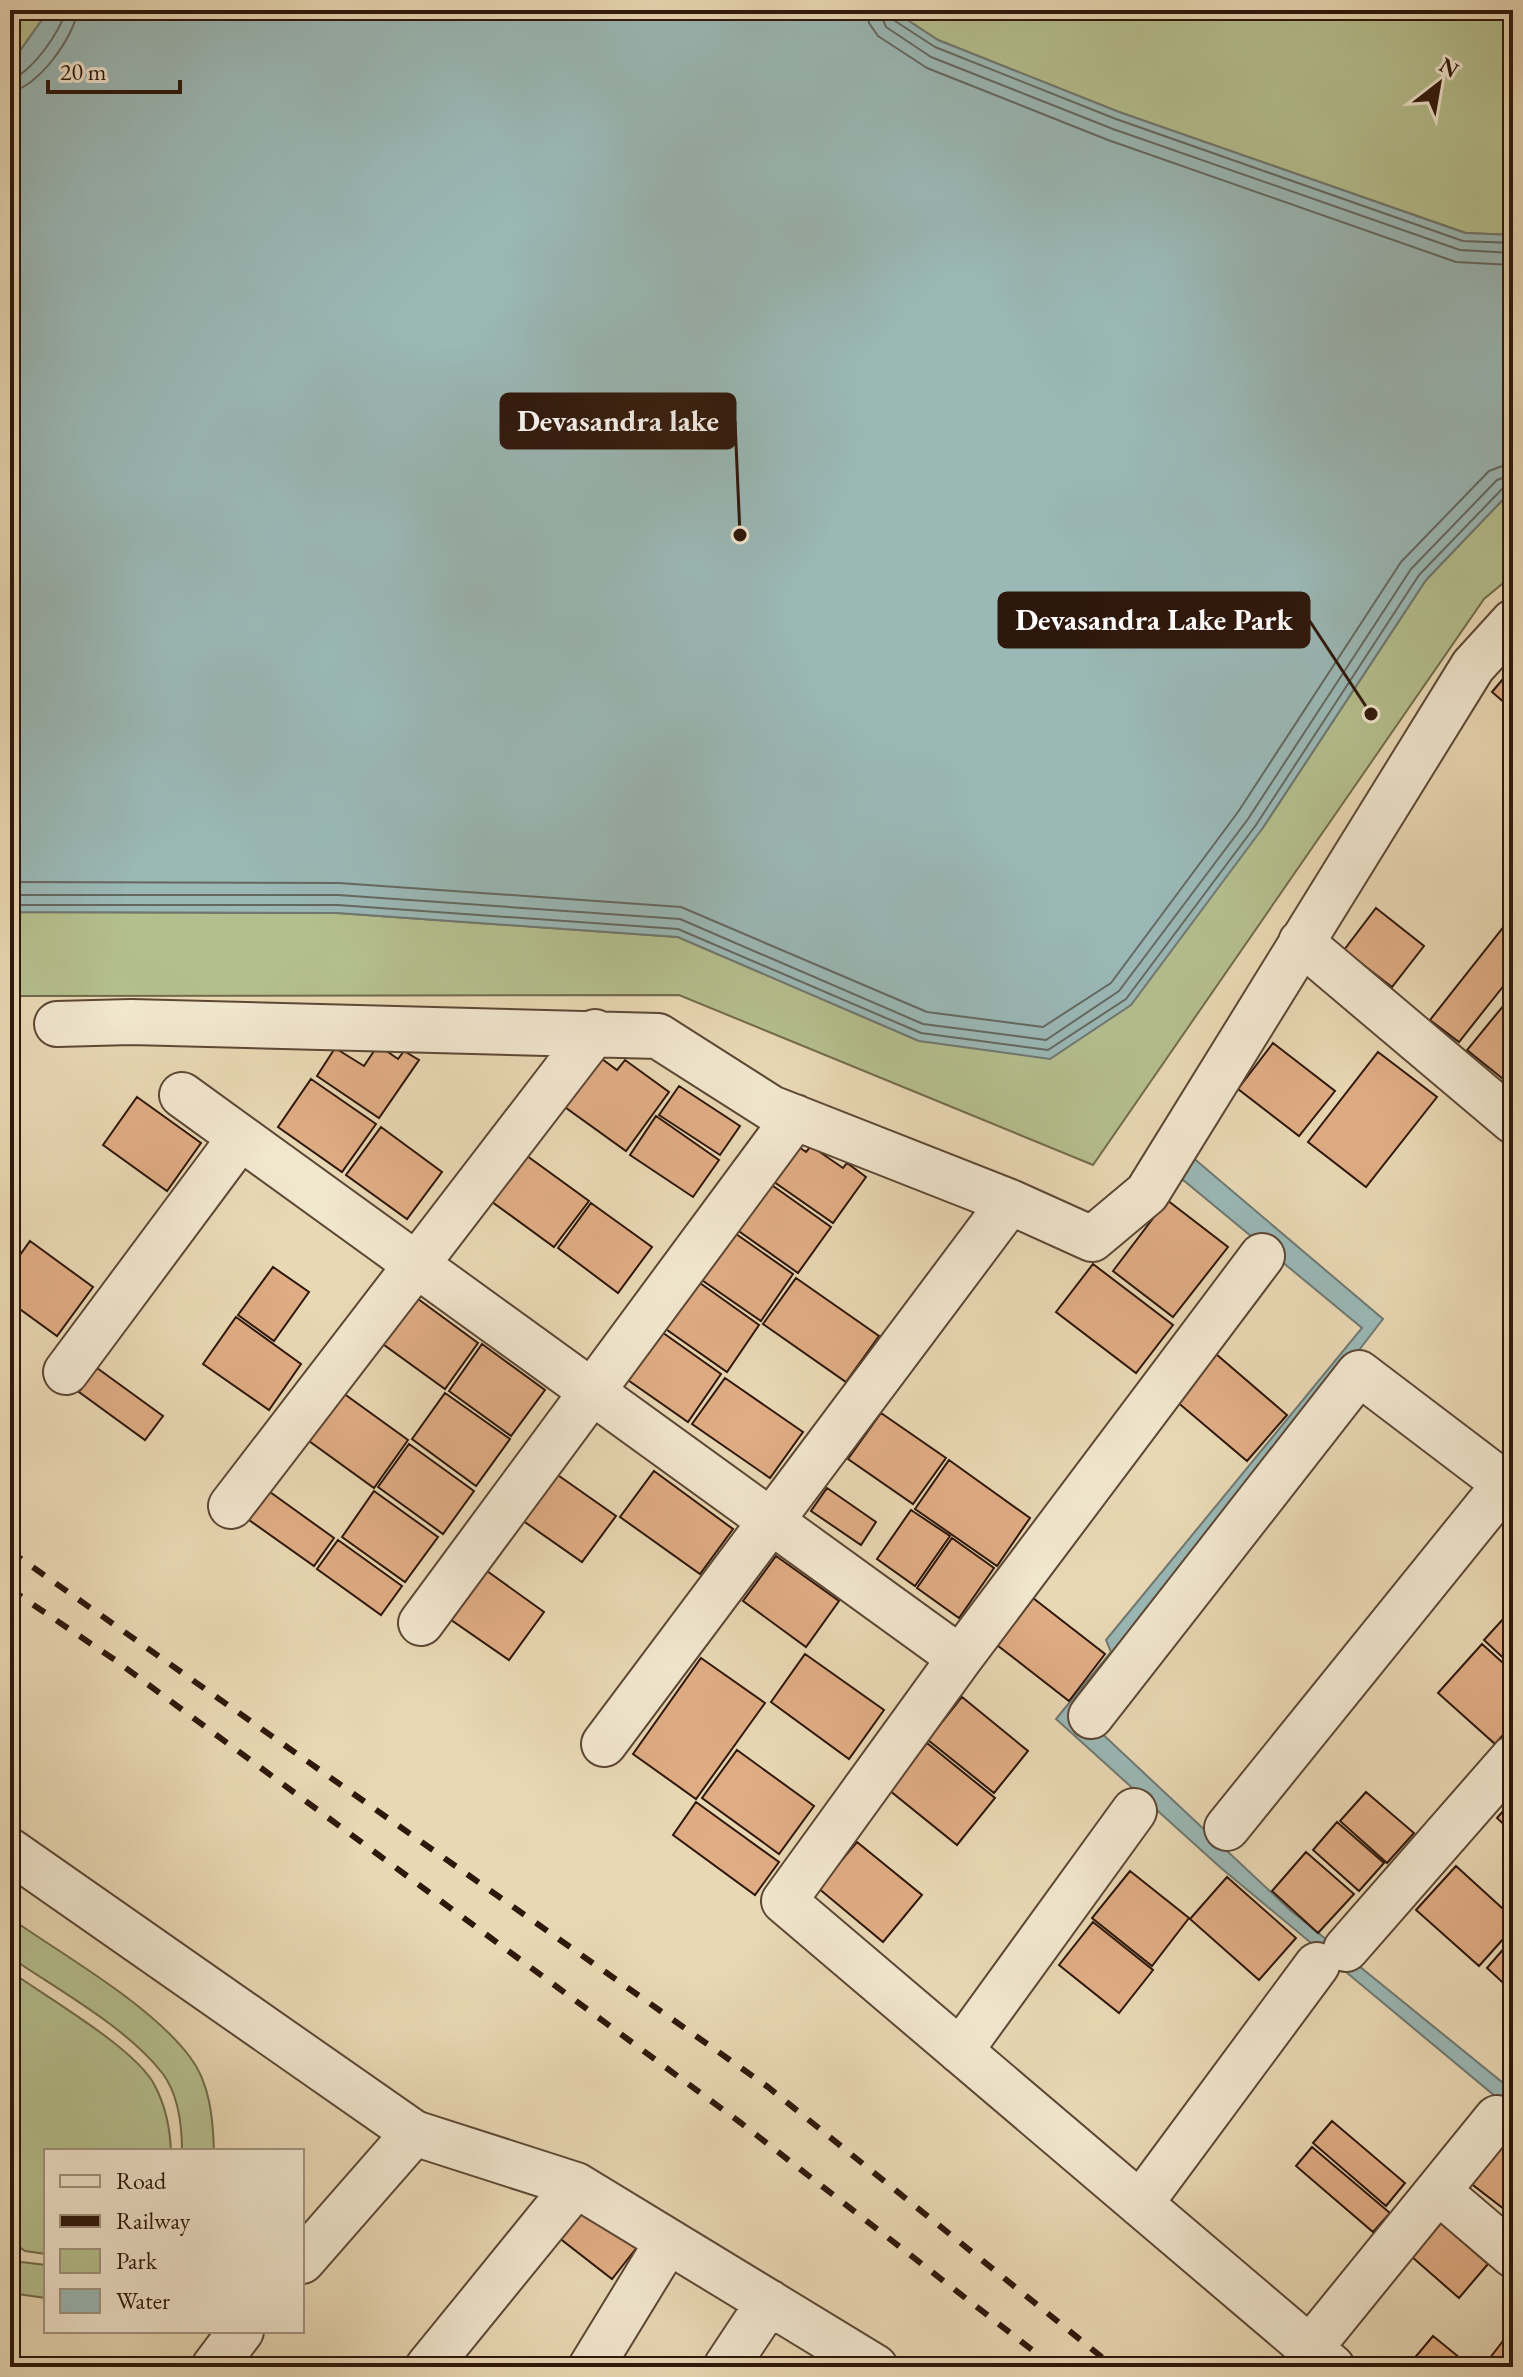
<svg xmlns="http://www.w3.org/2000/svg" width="1523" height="2377" viewBox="0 0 1523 2377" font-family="'EB Garamond',serif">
  <rect width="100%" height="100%" fill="#e9d8b4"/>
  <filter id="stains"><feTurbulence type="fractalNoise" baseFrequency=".0025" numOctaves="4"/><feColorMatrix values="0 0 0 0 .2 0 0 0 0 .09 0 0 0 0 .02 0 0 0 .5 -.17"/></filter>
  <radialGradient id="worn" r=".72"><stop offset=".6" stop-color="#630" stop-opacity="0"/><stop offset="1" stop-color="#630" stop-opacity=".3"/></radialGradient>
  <path fill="#b5bf8e" stroke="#726b4c" stroke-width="2" d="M10 10H49L10 65Z
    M892 10H1513V235L1466 233 1119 112 938 40Z
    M1513 489V575L1484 599 1093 1165 679 995 10 996V912L337 913 678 937 919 1041 1262 829 1426 580Z
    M10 1918C66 1957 150 2004 190 2057 210 2083 213 2119 214 2151H182C182 2125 179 2096 163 2074 128 2028 58 1990 10 1957Z
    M10 1971C46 1997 137 2049 155 2086 166 2107 170 2127 171 2151H46V2254L25 2251 10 2240Z
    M10 2254 21 2262 46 2265V2298L10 2293Z"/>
  <path fill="#9ab8b6" stroke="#6f7872" stroke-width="2" d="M49 10H892L938 40 1119 112 1465 233 1513 235V489L1426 580 1262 829 1131 1005 1050 1059 919 1041 678 937 338 913 10 912V65Z
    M1191 1156 1383 1319 1080 1713 1290 1910 1513 2091V2111L1221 1868 1056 1719 1111 1652 1106 1640 1362 1328 1176 1174Z"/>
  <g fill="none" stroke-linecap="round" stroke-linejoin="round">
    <path stroke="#646860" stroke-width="2" d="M867 10 869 23 878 36 927 68 1108 140 1456 262 1513 265
      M879 10 886 27 931 57 1113 129 1460 250 1513 253
      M889 10 892 19 935 47 1116 119 1463 241 1513 243
      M10 79C28 77 64 28 65 10
      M10 91C36 90 76 35 77 10
      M10 882 339 883 681 907 927 1012 1043 1027 1111 983 1238 812 1401 562 1489 471 1513 462
      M10 895H338L680 919 923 1024 1046 1040 1119 991 1248 819 1411 569 1497 480 1513 474
      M10 905H338L678 929 921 1033 1048 1050 1126 999 1256 825 1419 575 1504 487 1513 485"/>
  </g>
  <path fill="#e0ac84" stroke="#2e170b" stroke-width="2" d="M1513 667V710L1492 692Z
    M1376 908 1424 946 1392 987 1344 950Z
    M1513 915V974L1459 1042 1430 1020Z
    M1513 994V1087L1467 1050Z
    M1273 1043 1335 1091 1299 1136 1238 1089Z
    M378 1045 398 1059 404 1051 419 1060 379 1118 317 1076 335 1048 364 1066Z
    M1378 1052 1437 1097 1366 1187 1308 1142Z
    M598 1056 617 1070 625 1060 669 1092 626 1151 562 1105Z
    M311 1079 376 1124 342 1172 278 1127Z
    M679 1086 740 1126 720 1155 659 1115Z
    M137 1097 201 1143 167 1191 103 1145Z
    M656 1116 719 1160 693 1197 630 1155Z
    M381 1127 442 1172 407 1219 346 1175Z
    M792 1142 806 1152 811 1146 843 1168 847 1163 866 1177 833 1223 767 1177Z
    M523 1153 589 1201 554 1247 488 1199Z
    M766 1181 831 1227 798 1273 733 1227Z
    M1167 1200 1228 1247 1173 1317 1113 1271Z
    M591 1203 652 1247 618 1293 558 1248Z
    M729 1229 793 1274 761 1321 696 1276Z
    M30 1241 93 1287 57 1336 10 1302V1269Z
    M1093 1264 1173 1325 1136 1373 1056 1312Z
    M273 1267 309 1292 274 1341 238 1315Z
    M693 1278 759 1325 727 1372 660 1325Z
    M796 1278 879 1336 846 1382 763 1324Z
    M414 1296 478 1343 445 1389 380 1342Z
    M236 1317 301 1364 269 1410 203 1364Z
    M659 1330 721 1374 688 1422 625 1378Z
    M482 1344 545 1390 511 1436 449 1391Z
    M1216 1354 1287 1415 1247 1461 1176 1401Z
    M97 1368 163 1416 145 1440 79 1392Z
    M725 1378 803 1432 770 1478 692 1424Z
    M343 1393 408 1440 374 1488 309 1441Z
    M445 1393 510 1439 476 1486 412 1439Z
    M881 1413 946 1458 913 1504 848 1459Z
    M409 1444 474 1491 443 1534 378 1487Z
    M949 1460 1030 1518 997 1566 915 1509Z
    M552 1471 616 1516 582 1562 519 1518Z
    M654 1471 733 1529 700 1574 620 1517Z
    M827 1488 876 1522 861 1545 811 1511Z
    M374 1491 438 1537 405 1582 342 1537Z
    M270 1492 334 1538 314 1566 249 1520Z
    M911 1510 950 1536 915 1586 877 1559Z
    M952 1538 994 1568 959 1618 917 1588Z
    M338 1540 402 1586 381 1615 317 1569Z
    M776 1556 839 1601 806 1647 743 1601Z
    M480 1566 544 1612 509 1660 444 1615Z
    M1033 1598 1105 1654 1069 1701 997 1645Z
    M1513 1608V1667L1484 1640Z
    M1482 1644 1513 1672V1724L1495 1744 1438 1693Z
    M805 1654 884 1710 849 1759 771 1702Z
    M701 1658 765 1703 696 1799 633 1754Z
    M962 1697 1028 1751 994 1793 928 1740Z
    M927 1743 995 1798 957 1845 889 1790Z
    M737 1750 814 1806 779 1854 702 1798Z
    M1366 1792 1414 1833 1387 1863 1340 1821Z
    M1513 1800V1833L1497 1818Z
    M696 1802 779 1862 755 1895 673 1835Z
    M1337 1822 1384 1863 1359 1891 1313 1850Z
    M857 1842 922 1895 883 1942 818 1888Z
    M1306 1852 1354 1894 1318 1933 1272 1891Z
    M1456 1866 1513 1918V1928L1479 1966 1416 1910Z
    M1130 1871 1189 1918 1152 1966 1092 1918Z
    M1227 1877 1296 1938 1259 1980 1190 1919Z
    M1093 1922 1153 1970 1119 2013 1059 1965Z
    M1513 1938V1992L1487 1968Z
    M1332 2121 1405 2183 1386 2206 1313 2143Z
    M1513 2127V2216L1469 2182Z
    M1312 2147 1390 2213 1373 2232 1296 2166Z
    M575 2197 638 2246 612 2279 549 2230Z
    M1441 2223 1488 2264 1459 2298 1412 2257Z
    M1513 2328V2367H1483Z
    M1433 2336 1471 2367H1407Z"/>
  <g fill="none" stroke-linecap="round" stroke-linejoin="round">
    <g stroke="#5d4735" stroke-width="48">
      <path id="minor" d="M1301 942 1513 1121
        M57 1024 131 1022 658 1036 771 1108 1010 1202 1092 1239 1147 1193 1473 666 1513 622
        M182 1095 960 1658
        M1262 1256 960 1658 784 1901 1332 2367
        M66 1372 240 1138
        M231 1506 595 1032
        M421 1623 795 1117
        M1091 1716 1359 1373 1513 1490
        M604 1744 1010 1202
        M1227 1828 1505 1484
        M1346 1949 1513 1758
        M960 2051 1134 1811
        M414 2133 576 2185 875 2367
        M1438 2191 1513 2255
        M1140 2204 1317 1965
        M1310 2348 1497 2118
        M428 2367 576 2185
        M591 2367 668 2241
        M726 2367 769 2302"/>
    </g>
    <g stroke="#5d4735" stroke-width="48">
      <path id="tertiary" d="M10 1851 414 2133 302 2261
        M214 2367 241 2331"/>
    </g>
    <use href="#minor" stroke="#f1e6ce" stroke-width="44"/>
    <use href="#tertiary" stroke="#f1e6ce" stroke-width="44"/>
    <path stroke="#2e170b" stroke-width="6" stroke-dasharray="14 14" stroke-linecap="butt" d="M10 1551 768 2087 1114 2367
      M10 1589 115 1660 741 2123 1054 2367"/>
  </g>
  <path fill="none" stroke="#2e170b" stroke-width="3" d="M740 535L735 421M1371 714L1309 620"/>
  <g fill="#2e170b" stroke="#f1e6ce" stroke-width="3">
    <circle cx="740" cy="535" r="8"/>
    <circle cx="1371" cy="714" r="8"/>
  </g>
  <g fill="#2e170b" stroke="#2e170b" stroke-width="3">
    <rect x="501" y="394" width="234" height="54" rx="8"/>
    <rect x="999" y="593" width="310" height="54" rx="8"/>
  </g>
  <g font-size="30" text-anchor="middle" font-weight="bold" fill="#fff">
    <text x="618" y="431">Devasandra lake</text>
    <text x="1154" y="630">Devasandra Lake Park</text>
  </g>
  <rect width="1523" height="2377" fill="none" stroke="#e9d8b4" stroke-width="40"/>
  <rect x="12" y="12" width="1499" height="2353" fill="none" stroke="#2e170b" stroke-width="4"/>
  <rect x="20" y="20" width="1483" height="2337" fill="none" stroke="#2e170b" stroke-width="2"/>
  <rect x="44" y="2149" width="260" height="184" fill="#f1e6ce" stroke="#a39380" stroke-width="2"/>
  <rect x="60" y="2175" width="40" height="12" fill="#f1e6ce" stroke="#a39380" stroke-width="2"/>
  <text x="116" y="2189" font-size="24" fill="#2e170b">Road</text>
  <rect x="60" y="2215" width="40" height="12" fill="#2e170b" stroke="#a39380" stroke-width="2"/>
  <text x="116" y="2229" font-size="24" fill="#2e170b">Railway</text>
  <rect x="60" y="2249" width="40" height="24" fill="#b5bf8e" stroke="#a39380" stroke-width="2"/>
  <text x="116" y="2269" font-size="24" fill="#2e170b">Park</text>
  <rect x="60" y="2289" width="40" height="24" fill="#9ab8b6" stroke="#a39380" stroke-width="2"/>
  <text x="116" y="2309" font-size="24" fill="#2e170b">Water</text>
  <g transform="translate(1439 84) rotate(31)" stroke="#f1e6ce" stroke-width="6" paint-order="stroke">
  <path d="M0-6L14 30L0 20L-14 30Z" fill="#2e170b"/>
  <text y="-12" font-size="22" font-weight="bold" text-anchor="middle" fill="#2e170b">N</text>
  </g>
  <path d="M48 80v12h132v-12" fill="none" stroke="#2e170b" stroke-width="4"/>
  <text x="60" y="80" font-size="24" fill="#2e170b" stroke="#f1e6ce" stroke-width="6" paint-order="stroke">20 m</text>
  <rect width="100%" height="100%" filter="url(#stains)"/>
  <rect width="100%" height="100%" fill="url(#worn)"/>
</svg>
